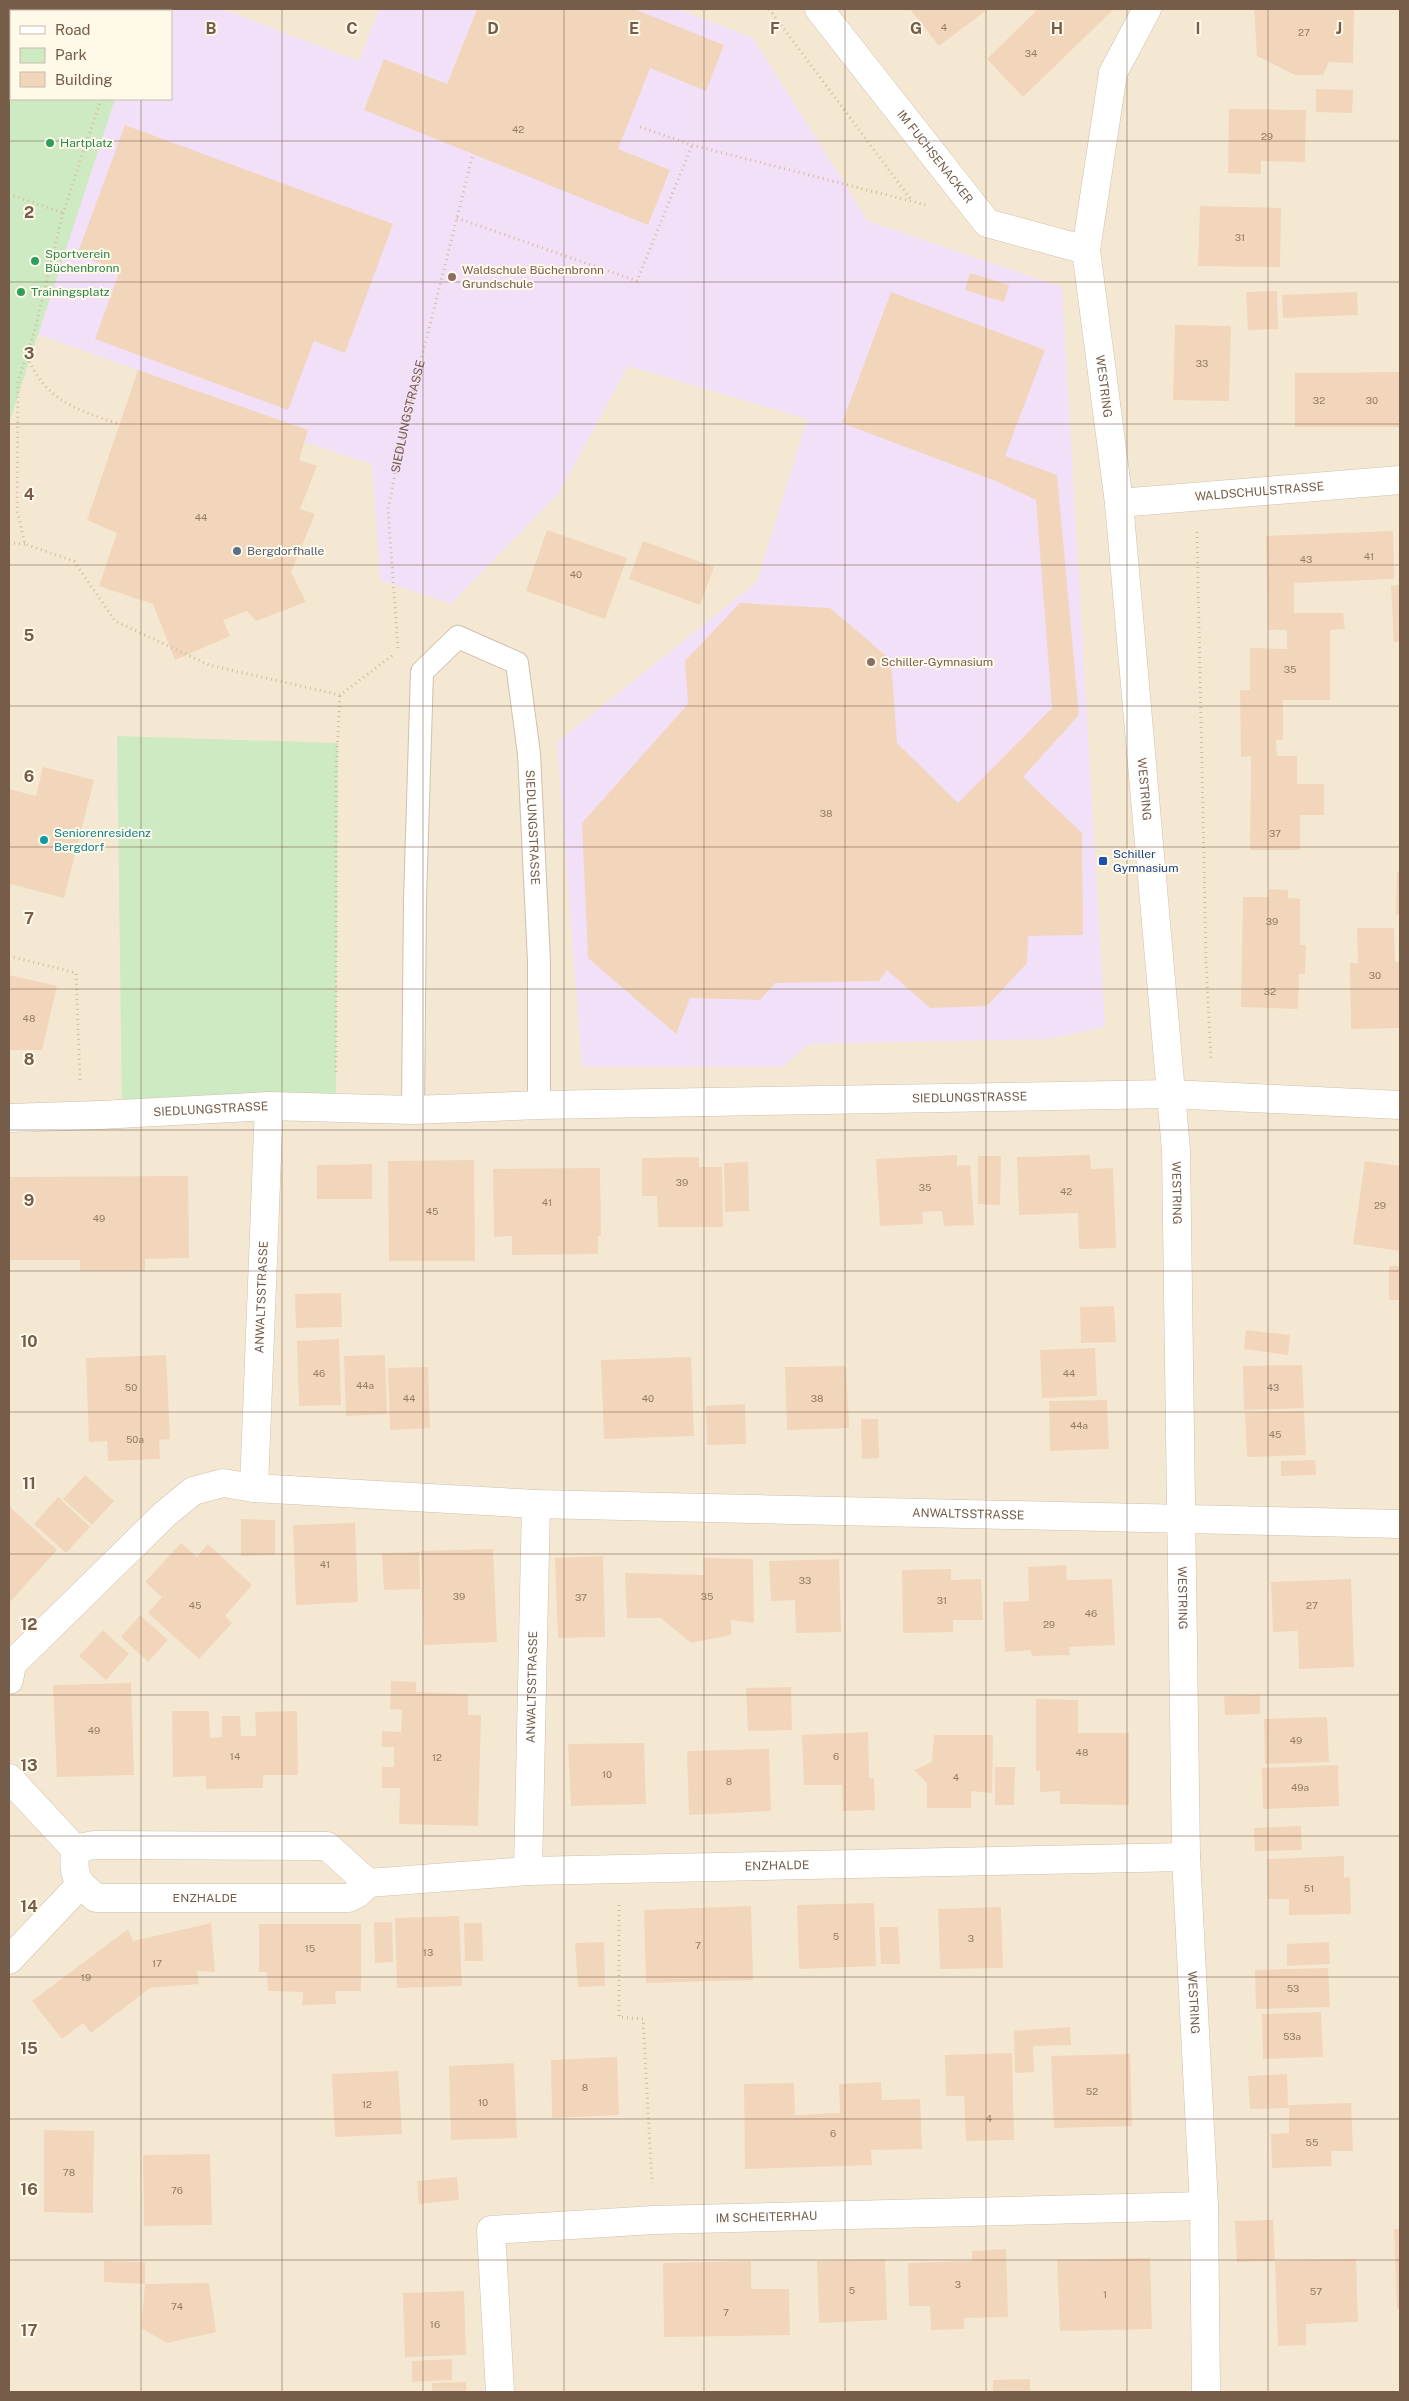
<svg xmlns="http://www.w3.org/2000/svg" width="1409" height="2401" viewBox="0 0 1409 2401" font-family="'Public Sans',sans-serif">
  <rect width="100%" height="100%" fill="#fcf5e3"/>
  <path fill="#f4e8d2" d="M144 9H1400V2392H9V424L115 99H171V11Z"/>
  <path fill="#f2e0f9" d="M142 9H222L359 61 379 9H678L753 38 868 221 1062 287 1105 1027 1049 1039 809 1044 783 1067H582L557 742 757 582 807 419 628 366 559 493 451 604 380 580 372 464 304 442 307 430 34 333 112 99H171V11H141Z"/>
  <path fill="#ceeac2" d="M9 9H144L143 11H11V99H115L9 424Z
    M117 736 338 743 336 1108 122 1114Z"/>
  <path fill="#f2d6bb" d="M477 9H634L724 45 706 91 650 68 618 149 670 170 648 225 364 110 384 59 447 84Z
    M910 9H988L939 46Z
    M1038 9H1114L1023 97 987 59Z
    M1254 9H1354L1353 63 1329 62 1323 75H1295L1257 56Z
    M1316 89 1353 90 1352 113 1316 112Z
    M1229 109 1306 110 1305 162 1261 161V174L1228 173Z
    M125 125 393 224 345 353 314 341 288 410 95 339 120 270 77 255Z
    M1200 206 1281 208 1280 267 1198 266Z
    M970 273 1009 285 1004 302 965 290Z
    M1277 291 1278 329 1248 330 1246 292Z
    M891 292 1045 350 1005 456 1057 475 1079 715 1023 777 1082 833 1083 935 1028 936 1027 963 987 1006 930 1008 887 970 879 981 775 983 760 1000 690 998 676 1034 588 958 582 823 688 704 685 661 740 603 830 608 891 660 897 743 958 803 1052 708 1036 500 996 481 842 423Z
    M1357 292 1358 315 1283 318 1282 295Z
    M1175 325 1231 326 1229 401 1173 400Z
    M138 370 308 430 299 460 317 466 300 509 315 514 291 572 306 602 256 621 247 611 223 620 230 636 175 660 153 604 99 586 117 533 87 520Z
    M1400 372V427H1295V373Z
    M547 530 627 558 605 619 526 591Z
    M1393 531 1394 579 1294 583V613H1343L1345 629 1330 630V700H1283V740H1276L1277 756H1297V784H1324V815H1300V850H1250L1251 756 1241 757 1240 690H1250V648L1287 649V630H1268L1266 536Z
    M643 541 714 567 700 605 629 579Z
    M1400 585V642H1394L1391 586Z
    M43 767 94 780 64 898 11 884 9 891V789L36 796Z
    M1397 872H1400V915H1396Z
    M1269 889 1288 890V898L1300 899V945H1306L1305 974H1299L1298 1009 1241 1007 1243 897H1269Z
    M1357 928H1394L1395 962H1400V1028L1351 1029 1350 963H1358Z
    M9 975 57 986 42 1050H9Z
    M957 1155V1166L970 1165 974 1225 944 1226 942 1211 922 1212 923 1224 880 1226 876 1159Z
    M1090 1155 1091 1169 1113 1168 1116 1248 1079 1249 1078 1213 1019 1215 1017 1157Z
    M978 1156H1001L1000 1205 978 1204Z
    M699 1157V1167H722L723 1227H658L657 1196H642V1158Z
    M474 1160 475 1261H389L388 1161Z
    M1365 1161 1400 1166V1251L1353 1244Z
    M748 1162 749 1211 725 1212 724 1163Z
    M372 1164V1199H317V1165Z
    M600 1168 601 1236H598V1254L512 1255V1236L494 1237 493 1169Z
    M188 1176 189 1258 145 1259V1271H80V1260H9V1177Z
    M1389 1266H1400V1300H1389Z
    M341 1293 342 1327 296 1328 295 1294Z
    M1114 1306 1116 1342 1081 1343 1080 1307Z
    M1246 1330 1290 1335 1288 1355 1244 1349Z
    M339 1339 341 1405 299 1406 297 1341Z
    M1095 1348 1097 1396 1042 1398 1040 1350Z
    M166 1355 170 1439 159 1440 160 1459 108 1461 107 1441 89 1442 86 1358Z
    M385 1355 387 1414 346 1416 344 1356Z
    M691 1357 694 1436 604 1439 601 1360Z
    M1302 1365 1304 1408 1244 1410 1243 1366Z
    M846 1366 849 1428 787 1430 785 1367Z
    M428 1367 430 1428 390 1430 388 1368Z
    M1107 1400 1109 1449 1050 1451 1049 1401Z
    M745 1404 746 1444 707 1445 706 1406Z
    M1304 1411 1306 1455 1247 1457 1245 1413Z
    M861 1419H878L879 1458 862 1459Z
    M1315 1460 1316 1475 1281 1476V1461Z
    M85 1475 114 1501 92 1525 63 1499Z
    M58 1497 90 1527 66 1553 34 1524Z
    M9 1506 57 1550 9 1603Z
    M241 1519 275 1520V1555L241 1556Z
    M355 1523 358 1602 296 1605 293 1525Z
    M181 1543 197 1557 208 1544 252 1585 225 1616 232 1623 199 1659 148 1613 162 1597 145 1582Z
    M493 1549 497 1642 424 1645 421 1551Z
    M419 1552 420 1589 384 1590 382 1553Z
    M603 1556 605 1637 558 1638 555 1558Z
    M703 1558 753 1559 754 1623 731 1620V1635L691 1643 661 1618H627L625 1573 704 1575Z
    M839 1559 841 1632 796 1633 795 1600 771 1601 769 1561Z
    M1066 1565 1067 1580 1112 1579 1115 1645 1069 1647 1070 1655 1032 1656 1031 1650 1005 1652 1003 1602 1029 1601 1028 1567Z
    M951 1569V1580L981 1579 983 1620H953V1632L903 1633 902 1570Z
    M1351 1579 1354 1667 1299 1669 1298 1631 1273 1632 1271 1582Z
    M140 1615 168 1640 148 1662 121 1637Z
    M103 1630 129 1654 106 1680 79 1656Z
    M391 1681 416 1682V1692L468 1694V1715H481L478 1826 399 1824 400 1788H382V1767H394V1747H382V1731L401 1732 402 1710 390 1709Z
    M131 1683 134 1775 57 1777 53 1685Z
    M791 1687 792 1730 748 1731 746 1688Z
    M1260 1695V1714L1225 1715 1224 1696Z
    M1036 1699 1078 1700V1733H1129V1805L1060 1804V1791L1040 1792V1771H1036Z
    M172 1711H209L210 1738 222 1737V1716H240L241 1736H256L255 1712 297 1711 298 1775H263V1788L206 1789V1776L173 1777Z
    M1327 1717 1329 1762 1265 1764 1264 1719Z
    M868 1732 869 1778H874L875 1810 843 1811 842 1785H804L802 1735Z
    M934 1735H993L992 1793 971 1791V1808H927V1783L914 1770 932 1762Z
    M644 1743 646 1804 571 1806 568 1744Z
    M769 1749 771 1811 689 1815 687 1751Z
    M1338 1765 1339 1806 1263 1809 1262 1768Z
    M995 1767H1015L1014 1805H995Z
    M1301 1826 1302 1850 1255 1851 1254 1828Z
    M1344 1856V1878L1350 1877 1351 1914 1289 1915V1899H1268L1267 1859Z
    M874 1903 876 1966 799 1969 797 1905Z
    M751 1906 753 1980 646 1983 644 1910Z
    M1001 1907 1003 1968 940 1969 938 1909Z
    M459 1916 462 1986 397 1988 395 1918Z
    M374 1922H392L393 1962 375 1963Z
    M211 1923 215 1972 197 1971 199 1984 150 1988 91 2033 83 2023 62 2039 32 2001 128 1929 133 1941Z
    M464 1923H482L483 1961H465Z
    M259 1924H361V1991H335L336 2004 302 2005 303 1992 268 1991 267 1972H259Z
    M879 1927H898L900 1964H881Z
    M604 1942 605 1986 578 1987 575 1943Z
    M1329 1942 1330 1964 1287 1966V1944Z
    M1328 1968 1330 2007 1256 2009 1255 1970Z
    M1321 2012 1323 2057 1263 2059 1262 2014Z
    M1070 2027 1071 2045 1033 2046 1034 2072 1015 2073 1014 2031Z
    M1012 2053 1014 2140 966 2141 964 2096H946L945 2055Z
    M1130 2054 1132 2126 1054 2128 1051 2056Z
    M617 2057 619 2115 552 2118 551 2060Z
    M514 2063 517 2138 451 2140 449 2066Z
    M398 2071 402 2134 335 2137 332 2074Z
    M1287 2074 1288 2105 1351 2103 1353 2151H1331L1332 2166 1272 2168 1271 2134 1289 2133V2108L1250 2109 1248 2076Z
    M881 2082 882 2100 920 2099 922 2149 871 2150 872 2165 745 2169 744 2084 794 2083 795 2115 840 2113 839 2084Z
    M44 2130 94 2131 93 2213 44 2212Z
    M210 2154 212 2225 144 2226 143 2155Z
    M457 2177 459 2200 419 2204 417 2181Z
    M1273 2220 1275 2261 1356 2259 1358 2322 1306 2324V2345L1278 2346 1275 2261 1237 2262 1235 2221Z
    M1394 2229H1400V2309H1397Z
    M1006 2249 1008 2317 964 2318V2329L931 2330 930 2306H909L908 2263 972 2261V2251Z
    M1150 2258 1152 2329 1060 2331 1057 2260Z
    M885 2259 887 2320 819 2323 817 2261Z
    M104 2261 145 2262V2284L209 2283 216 2332 167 2343 141 2328 145 2284 104 2282Z
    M751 2261V2289H789L790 2335 664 2337 663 2263Z
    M464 2291 466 2355 405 2357 403 2293Z
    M452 2359V2380L412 2382V2361Z
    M1030 2379V2392H993V2380Z
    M466 2382V2392H432V2383Z"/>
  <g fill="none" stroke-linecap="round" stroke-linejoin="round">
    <g stroke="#d0c0ad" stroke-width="24">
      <g id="service">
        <path id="s2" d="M413 1110 415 899 422 672 458 637 517 663 529 754 539 961V1105"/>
      </g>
    </g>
    <g stroke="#d0c0ad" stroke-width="29">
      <g id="minor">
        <path id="s3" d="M819 9 987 223 1086 250"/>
        <path id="s4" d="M1147 9 1113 73 1086 250 1119 503 1176 1150 1186 1857 1204 2206 1206 2392"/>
        <path id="s5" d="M1119 503 1400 480"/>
        <path id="s6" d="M9 1118 100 1115 269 1106 413 1110 539 1105 1170 1094 1400 1105"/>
        <path id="s7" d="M254 1488 269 1106"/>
        <path id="s8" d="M9 1680 12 1664 165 1514 193 1491 223 1483 254 1488 536 1504 1400 1524"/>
        <path id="s9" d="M9 1778 75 1849 94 1845 327 1846 368 1883 528 1871 1186 1857"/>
        <path id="s10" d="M75 1849C73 1876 75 1881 96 1898H349L358 1893 368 1883"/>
        <path id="s11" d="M528 1871 536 1504"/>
        <path d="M9 1960 80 1885"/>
        <path id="s12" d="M500 2392 491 2230 654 2220 1204 2206"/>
      </g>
    </g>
    <g stroke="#d7ba9e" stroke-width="3" stroke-dasharray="1 4" stroke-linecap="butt">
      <path d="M769 9 912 201"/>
      <path d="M130 11 131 9"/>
      <path d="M101 99 63 213 34 333 18 381 17 510 25 544 74 561 115 621 209 665 340 695 393 655"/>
      <path d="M640 127 692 145 926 205"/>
      <path d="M9 194 63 213"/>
      <path d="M457 218 637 281 692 145"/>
      <path d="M27 357C48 402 75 409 119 424"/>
      <path d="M1197 532 1206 959 1211 1061"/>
      <path d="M9 543 25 544"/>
      <path id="s1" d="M398 648 388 509 406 420 473 154"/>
      <path d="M9 956 76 973 80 1080"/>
      <path d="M336 1072V770L340 695"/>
      <path d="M619 1905V2017L643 2019 652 2183"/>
    </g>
    <use href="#service" stroke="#fff" stroke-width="22"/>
    <use href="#minor" stroke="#fff" stroke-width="28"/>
  </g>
  <path fill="none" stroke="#755d49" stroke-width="1" stroke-opacity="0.55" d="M141 9V11M282 9V2392M423 9V2392M564 9V2392M704 9V2392M845 9V2392M986 9V2392M1127 9V2392M1268 9V2392M141 99V2392M9 141H1400M9 282H1400M9 424H1400M9 565H1400M9 706H1400M9 847H1400M9 989H1400M9 1130H1400M9 1271H1400M9 1412H1400M9 1554H1400M9 1695H1400M9 1836H1400M9 1977H1400M9 2119H1400M9 2260H1400"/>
  <g fill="#2e9e5b" stroke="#fff9ea" stroke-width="2">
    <circle cx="50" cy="143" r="5"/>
    <circle cx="35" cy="261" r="5"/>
    <circle cx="21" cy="292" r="5"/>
  </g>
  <g fill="#8d6e63" stroke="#fff9ea" stroke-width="2">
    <circle cx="452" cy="277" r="5"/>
    <circle cx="871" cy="662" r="5"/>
  </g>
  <circle fill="#5c6f8a" stroke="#fff9ea" stroke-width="2" cx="237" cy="551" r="5"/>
  <circle fill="#0f9aa8" stroke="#fff9ea" stroke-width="2" cx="44" cy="840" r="5"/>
  <rect fill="#1a4fb4" stroke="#fff9ea" stroke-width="2" x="1098" y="856" width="10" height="10" rx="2.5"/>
  <g text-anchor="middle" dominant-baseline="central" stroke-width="4" stroke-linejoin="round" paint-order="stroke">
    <g font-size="10" fill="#947b66">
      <text x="944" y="27">4</text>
      <text x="1304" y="32">27</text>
      <text x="1031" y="53">34</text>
      <text x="518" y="129">42</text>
      <text x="1267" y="136">29</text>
      <text x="1240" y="237">31</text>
      <text x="1202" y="363">33</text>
      <text x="1319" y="400">32</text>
      <text x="1372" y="400">30</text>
      <text x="201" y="517">44</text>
      <text x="1369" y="556">41</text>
      <text x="1306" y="559">43</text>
      <text x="576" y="574">40</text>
      <text x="1290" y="669">35</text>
      <text x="826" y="813">38</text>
      <text x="1275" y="833">37</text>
      <text x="1272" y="921">39</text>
      <text x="1375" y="975">30</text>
      <text x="1270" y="991">32</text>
      <text x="29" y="1018">48</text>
      <text x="682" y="1182">39</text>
      <text x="925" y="1187">35</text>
      <text x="1066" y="1191">42</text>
      <text x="547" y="1202">41</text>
      <text x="1380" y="1205">29</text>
      <text x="432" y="1211">45</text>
      <text x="99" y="1218">49</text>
      <text x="319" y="1373">46</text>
      <text x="1069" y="1373">44</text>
      <text x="365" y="1385">44a</text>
      <text x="131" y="1387">50</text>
      <text x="1273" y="1387">43</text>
      <text x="409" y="1398">44</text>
      <text x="648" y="1398">40</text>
      <text x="817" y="1398">38</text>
      <text x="1079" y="1425">44a</text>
      <text x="1275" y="1434">45</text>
      <text x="135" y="1439">50a</text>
      <text x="325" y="1564">41</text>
      <text x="805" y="1580">33</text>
      <text x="459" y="1596">39</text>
      <text x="707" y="1596">35</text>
      <text x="581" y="1597">37</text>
      <text x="942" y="1600">31</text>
      <text x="195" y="1605">45</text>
      <text x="1312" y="1605">27</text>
      <text x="1091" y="1613">46</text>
      <text x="1049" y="1624">29</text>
      <text x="94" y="1730">49</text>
      <text x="1296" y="1740">49</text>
      <text x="1082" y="1752">48</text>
      <text x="235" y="1756">14</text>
      <text x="836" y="1756">6</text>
      <text x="437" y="1757">12</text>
      <text x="607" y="1774">10</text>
      <text x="956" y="1777">4</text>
      <text x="729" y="1781">8</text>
      <text x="1300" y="1787">49a</text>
      <text x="1309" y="1888">51</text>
      <text x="836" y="1936">5</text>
      <text x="971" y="1938">3</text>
      <text x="698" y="1945">7</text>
      <text x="310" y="1948">15</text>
      <text x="428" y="1952">13</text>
      <text x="157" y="1963">17</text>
      <text x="86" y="1977">19</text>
      <text x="1293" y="1988">53</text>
      <text x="1292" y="2036">53a</text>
      <text x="585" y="2087">8</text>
      <text x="1092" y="2091">52</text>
      <text x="483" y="2102">10</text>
      <text x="367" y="2104">12</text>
      <text x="989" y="2118">4</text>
      <text x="833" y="2133">6</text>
      <text x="1312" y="2142">55</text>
      <text x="69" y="2172">78</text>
      <text x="177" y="2190">76</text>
      <text x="958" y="2284">3</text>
      <text x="852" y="2290">5</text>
      <text x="1316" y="2291">57</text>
      <text x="1105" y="2294">1</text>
      <text x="177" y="2306">74</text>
      <text x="726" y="2312">7</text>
      <text x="435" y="2324">16</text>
    </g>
    <g font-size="12" fill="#27864d" stroke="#fff9ea" text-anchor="start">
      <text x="60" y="143">Hartplatz</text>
      <text x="45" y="254">Sportverein<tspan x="45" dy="14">Büchenbronn</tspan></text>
      <text x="31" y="292">Trainingsplatz</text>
    </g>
    <g font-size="12" fill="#755d49" stroke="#fff9ea">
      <text stroke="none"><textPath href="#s3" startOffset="188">IM FUCHSENACKER</textPath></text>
      <text stroke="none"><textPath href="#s4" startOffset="389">WESTRING</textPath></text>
      <text stroke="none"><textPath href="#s1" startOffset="234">SIEDLUNGSTRASSE</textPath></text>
      <text stroke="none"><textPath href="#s5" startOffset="141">WALDSCHULSTRASSE</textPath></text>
      <text stroke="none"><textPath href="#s4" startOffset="794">WESTRING</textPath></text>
      <text stroke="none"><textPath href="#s2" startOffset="718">SIEDLUNGSTRASSE</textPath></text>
      <text stroke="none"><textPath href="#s6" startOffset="961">SIEDLUNGSTRASSE</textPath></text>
      <text stroke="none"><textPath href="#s6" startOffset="202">SIEDLUNGSTRASSE</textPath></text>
      <text stroke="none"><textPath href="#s4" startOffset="1199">WESTRING</textPath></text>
      <text stroke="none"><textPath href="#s7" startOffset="191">ANWALTSSTRASSE</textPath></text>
      <text stroke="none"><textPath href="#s8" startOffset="1044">ANWALTSSTRASSE</textPath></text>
      <text stroke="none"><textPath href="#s4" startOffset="1604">WESTRING</textPath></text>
      <text stroke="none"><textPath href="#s11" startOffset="184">ANWALTSSTRASSE</textPath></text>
      <text stroke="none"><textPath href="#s9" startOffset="814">ENZHALDE</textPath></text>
      <text stroke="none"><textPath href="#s10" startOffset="166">ENZHALDE</textPath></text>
      <text stroke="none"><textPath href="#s4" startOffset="2009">WESTRING</textPath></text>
      <text stroke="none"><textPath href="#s12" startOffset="438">IM SCHEITERHAU</textPath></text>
    </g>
    <g font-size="12" fill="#785e54" stroke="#fff9ea" text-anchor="start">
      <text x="462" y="270">Waldschule Büchenbronn<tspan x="462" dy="14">Grundschule</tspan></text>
      <text x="881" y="662">Schiller-Gymnasium</text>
    </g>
    <g font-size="12" fill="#4e5e75" stroke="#fff9ea" text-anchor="start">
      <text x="247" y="551">Bergdorfhalle</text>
    </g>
    <g font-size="12" fill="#0d838f" stroke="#fff9ea" text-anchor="start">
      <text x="54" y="833">Seniorenresidenz<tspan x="54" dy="14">Bergdorf</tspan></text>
    </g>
    <g font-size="12" fill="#164399" stroke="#fff9ea" text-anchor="start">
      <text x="1113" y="854">Schiller<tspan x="1113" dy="14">Gymnasium</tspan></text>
    </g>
  </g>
  <g font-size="16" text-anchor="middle" font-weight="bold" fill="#755d49" stroke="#fff9ea" stroke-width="4" stroke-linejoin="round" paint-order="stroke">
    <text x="211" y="34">B</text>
    <text x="352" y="34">C</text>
    <text x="493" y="34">D</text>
    <text x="634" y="34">E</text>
    <text x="775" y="34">F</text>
    <text x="916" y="34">G</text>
    <text x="1057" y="34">H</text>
    <text x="1198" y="34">I</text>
    <text x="1339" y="34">J</text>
    <text x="29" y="218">2</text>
    <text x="29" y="359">3</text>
    <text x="29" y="500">4</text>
    <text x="29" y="641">5</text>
    <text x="29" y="782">6</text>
    <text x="29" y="924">7</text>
    <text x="29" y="1065">8</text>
    <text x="29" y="1206">9</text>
    <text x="29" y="1347">10</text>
    <text x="29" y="1489">11</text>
    <text x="29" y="1630">12</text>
    <text x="29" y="1771">13</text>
    <text x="29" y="1912">14</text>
    <text x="29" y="2054">15</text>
    <text x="29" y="2195">16</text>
    <text x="29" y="2336">17</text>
  </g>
  <rect width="1409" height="2401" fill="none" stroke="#755d49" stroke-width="20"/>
  <rect x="10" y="10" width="162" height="90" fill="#fff9ea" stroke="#c8bbaa"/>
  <rect x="20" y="26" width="25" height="8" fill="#ffffff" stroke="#c8bbaa"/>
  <text x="55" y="35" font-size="15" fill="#755d49">Road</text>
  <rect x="20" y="48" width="25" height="15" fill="#ceeac2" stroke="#c8bbaa"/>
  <text x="55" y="60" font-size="15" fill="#755d49">Park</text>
  <rect x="20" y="72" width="25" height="15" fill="#f2d6bb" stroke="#c8bbaa"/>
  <text x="55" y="85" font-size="15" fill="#755d49">Building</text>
</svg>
